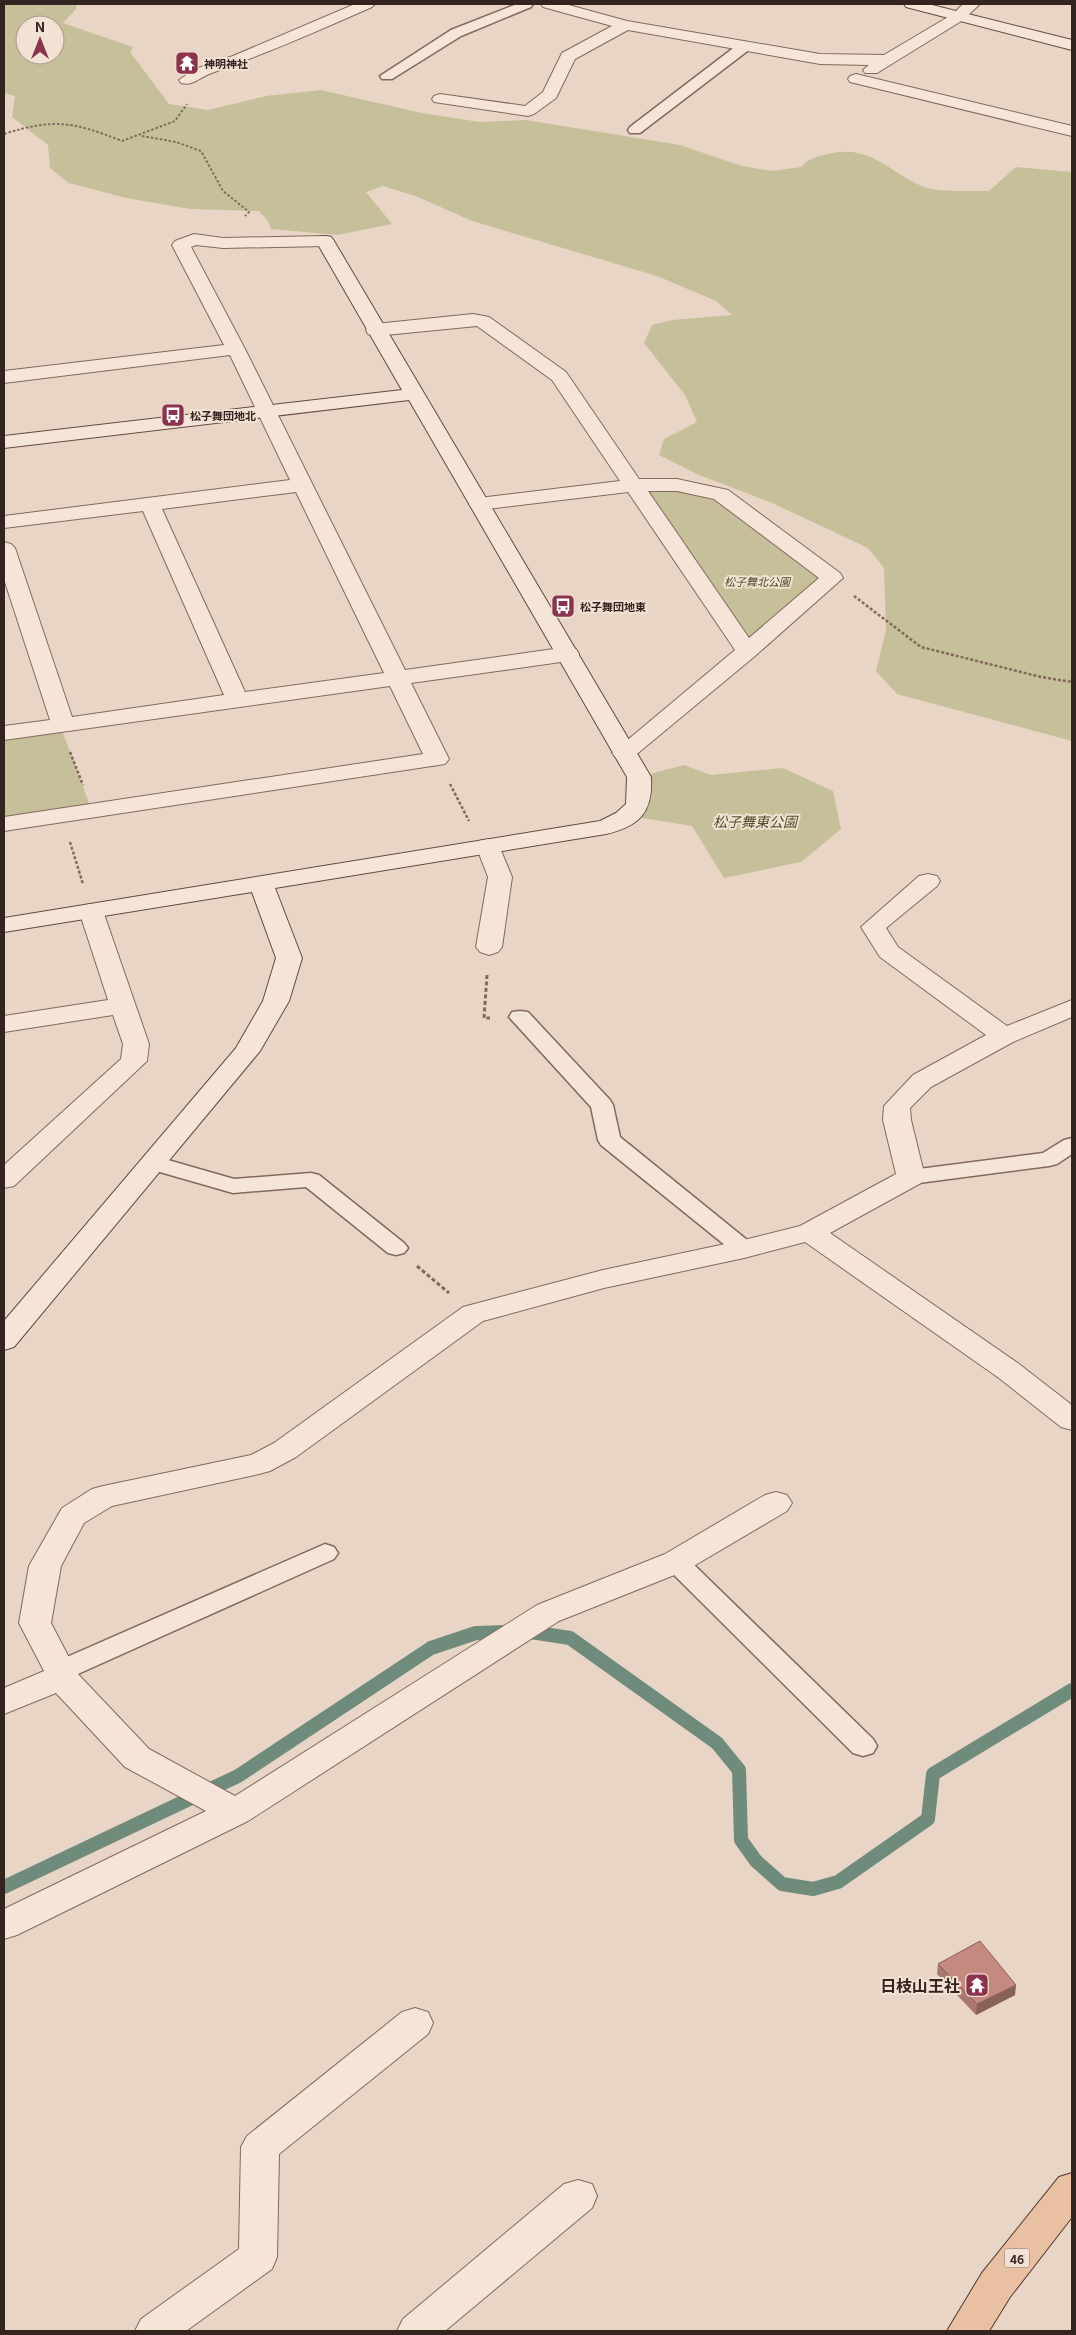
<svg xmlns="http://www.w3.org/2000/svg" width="1076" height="2335" viewBox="0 0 1076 2335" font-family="Georgia,'Noto Sans JP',serif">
  <rect width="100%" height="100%" fill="#e9d5c5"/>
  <path fill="#c6c09a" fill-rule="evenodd" d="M4 4H77L76 9 63 23 133 47 130 52 169 104 208 110 266 96 321 90 422 113 480 122 526 120 680 145 742 166 772 171 801 167C809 158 816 157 828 154 872 143 891 175 927 188 940 192 974 191 989 191L1016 167 1072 172V741L897 694 876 671 886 630 884 568 868 548 770 502 699 475 659 455 664 439 697 422 685 395 644 343 652 325 672 320 732 315 716 301 657 276 472 221 418 197 383 186 366 192 392 224 337 235 271 229 268 221 259 211 190 209 126 198 69 183 50 168 48 145 12 117 15 96 4 93ZM25 25H55V55H25Z
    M634 485 721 495 832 578 747 651Z
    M60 725 92 811 4 824V733Z
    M684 765 711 775 783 768 833 791 841 829 801 862 724 878 692 826 630 816 639 777Z"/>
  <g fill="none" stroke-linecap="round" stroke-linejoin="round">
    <path stroke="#6e8b7c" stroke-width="14" d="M524 1631 570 1638 717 1743 739 1770 741 1840 756 1861 782 1884 813 1889 838 1882 928 1819 933 1774 1072 1690
      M4 1887 238 1776 431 1648 476 1633 508 1632"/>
    <g stroke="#83685d" stroke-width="3">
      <path id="lane" d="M517 4H533L531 7 461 36 392 79H382L380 76 451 30Z
        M745 42 751 46 750 49 640 133H630L628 130 630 127 740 43Z
        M520 1011 528 1012 610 1100 613 1105 620 1137 752 1244 756 1249 752 1254 744 1256 736 1254 601 1145 598 1140 591 1107 509 1017 512 1012Z
        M1072 1138V1154L1057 1164 1049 1166 911 1184 903 1182 900 1177 903 1172 911 1170 1043 1153 1064 1140Z
        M154 1156 234 1179 311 1173 319 1175 404 1243 408 1248 404 1253 396 1255 388 1253 306 1187 233 1193 146 1168 143 1163 146 1158Z
        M325 1544 334 1547 338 1553 334 1559 69 1678 60 1681 51 1678 47 1671 51 1664Z
        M676 1553 685 1556 873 1739 877 1746 873 1753 863 1756 853 1753 667 1568 663 1562 667 1556Z"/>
    </g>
    <g stroke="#83685d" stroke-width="2">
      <path id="street" d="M355 4H375L372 7C318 31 265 54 209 74 199 78 193 86 181 83L179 80 195 69 233 56Z
        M541 4H565L627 21 820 54 884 55 953 14 963 4H980L963 20 877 73H865L863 70 869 65 820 64 628 30 575 59 556 98 534 114 528 116 434 102 432 99 434 96 440 94 525 106 543 92 562 53 612 26 543 7Z
        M856 74 1072 126V136L850 82 848 79 850 76Z
        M194 234 223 238 325 236 331 237 334 241 331 245 325 246 223 248 196 245 191 247 245 349 405 670 568 647 576 649 579 654 576 659 568 661 411 683 449 759 445 764 4 831V817L423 754 390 686 4 740V726L50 720 4 579V542L11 544 15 548 72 717 224 695 143 511 4 528V516L290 480 230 355 4 383V371L224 345 172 245 175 241ZM296 492 384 673 245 692 162 509Z
        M473 314 489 317 566 372 639 479H677L728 490 840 573 843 578 755 656 632 758 624 760 616 758 612 753 735 650 628 492 479 510 472 508 469 504 472 500 479 498 620 481 552 380 477 326 375 336 368 334 366 330 368 326 375 324ZM648 491H677L714 499 819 578 749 638Z
        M488 839 497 841 512 877 502 947 498 952 489 955 480 952 476 947 488 877 476 846 479 841Z
        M928 874 937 876 940 881 937 886 886 928 898 947 1007 1026 1072 1000V1017L1013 1042 931 1087 910 1108 911 1120 925 1177 921 1183 830 1233 1019 1364 1072 1405V1430L1061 1427 999 1378 805 1242 744 1258 604 1288 483 1321 296 1457 270 1471 259 1474 112 1506 84 1523 61 1566 51 1623 77 1673 149 1749 235 1796 537 1605 665 1554 765 1495 776 1492 787 1495 792 1503 787 1511 687 1570 559 1621 248 1821 17 1935 4 1939V1909L206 1811 125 1767 56 1693 4 1714V1688L44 1671 19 1623 29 1566 62 1508 92 1489 103 1486 251 1455 274 1443 463 1307 603 1270 744 1240 800 1226 896 1174 883 1120 884 1106 913 1075 986 1035 880 957 861 927 919 876Z
        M91 904 100 906 103 911 149 1044 147 1061 14 1186 4 1188V1165L121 1059 123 1044 113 1015 4 1032V1016L108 1000 79 911 82 906Z
        M415 2008 428 2012 433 2023 428 2034 279 2154 277 2257 272 2269 186 2331H135L141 2319 239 2249 241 2147 247 2136 402 2012Z
        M578 2180 592 2184 597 2196 592 2208 445 2331H397L403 2319 564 2184Z"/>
    </g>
    <g stroke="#654940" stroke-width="2">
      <path id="secondary" d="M904 4H928L1072 40V50L906 7Z
        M325 236 331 237 334 241 651 777C653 812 640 826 606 834L275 888 302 958 289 1001 260 1051 14 1347 4 1350V1321L236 1048 263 1001 276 958 252 892 4 932V918L600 821 616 813 626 804 627 777 409 400 4 448V436L402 390 316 241 319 237Z"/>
    </g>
    <g stroke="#513831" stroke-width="2">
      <path id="primary" d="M1072 2173V2217L1010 2297 989 2331H947L982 2273 1059 2177Z"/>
    </g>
    <path stroke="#83685d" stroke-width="2" stroke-dasharray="2.5 2" stroke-linecap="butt" d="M4 134C54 118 74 122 122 141L175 121 187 104
      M142 136 176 142 201 151 223 191 249 212 245 216"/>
    <path stroke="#83685d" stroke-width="2.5" stroke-dasharray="3 2" stroke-linecap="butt" d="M854 596 921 647 1041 677 1072 682
      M70 752 83 785
      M450 784 469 821
      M70 842 83 884"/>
    <path stroke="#83685d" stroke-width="3" stroke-dasharray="4 2.5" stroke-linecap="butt" d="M487 975 484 1018H490
      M417 1266 449 1293"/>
    <use href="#lane" fill="#f5e5d8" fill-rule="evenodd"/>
    <use href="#street" fill="#f5e5d8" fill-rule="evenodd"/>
    <use href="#secondary" fill="#f5e5d8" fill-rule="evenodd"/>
    <use href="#primary" fill="#e9c0a1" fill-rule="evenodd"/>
  </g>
  <path fill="#a9776d" d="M938 1964 1015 1995 976 2015 937 1974Z"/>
  <path fill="#896159" d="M1016 1985 1015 1995 976 2015 977 2004Z"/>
  <path fill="#c48a7f" stroke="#896159" d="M980 1941 1016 1985 977 2004 938 1964Z"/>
  <defs>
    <g id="temple-square" transform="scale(1.25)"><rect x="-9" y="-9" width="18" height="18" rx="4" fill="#8b334b" stroke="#f2e2d4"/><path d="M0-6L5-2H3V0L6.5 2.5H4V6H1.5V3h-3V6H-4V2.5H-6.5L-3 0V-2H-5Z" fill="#fff"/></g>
    <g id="bus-square" transform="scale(1.25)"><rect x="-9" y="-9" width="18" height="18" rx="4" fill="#8b334b" stroke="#f2e2d4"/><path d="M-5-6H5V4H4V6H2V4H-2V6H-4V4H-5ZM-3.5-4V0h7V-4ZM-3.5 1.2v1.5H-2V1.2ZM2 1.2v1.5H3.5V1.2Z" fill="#fff"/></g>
  </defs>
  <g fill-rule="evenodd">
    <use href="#temple-square" x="187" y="63"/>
    <use href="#bus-square" x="173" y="415"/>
    <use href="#bus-square" x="563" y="606"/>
    <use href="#temple-square" x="977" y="1985"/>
  </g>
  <g text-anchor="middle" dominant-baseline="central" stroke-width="4" stroke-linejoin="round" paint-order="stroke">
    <g font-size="11" font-weight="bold" fill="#342420" stroke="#f2e2d4" text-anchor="start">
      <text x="204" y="63">神明神社</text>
      <text x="190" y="415">松子舞団地北</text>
      <text x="580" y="606">松子舞団地東</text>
    </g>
    <g font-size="11" font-style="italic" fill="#4f4e28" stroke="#f2e2d4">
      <text x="757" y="581">松子舞北公園</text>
    </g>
    <rect fill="#f2e2d4" stroke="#6d5d56" stroke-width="1" x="1004.5" y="2248.5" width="25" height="19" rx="4"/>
    <g font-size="12" font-weight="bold" fill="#342420">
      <text x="1017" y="2258">46</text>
    </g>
    <g font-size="14" font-style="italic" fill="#4f4e28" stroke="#f2e2d4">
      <text x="755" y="821">松子舞東公園</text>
    </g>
    <g font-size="16" font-weight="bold" fill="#342420" stroke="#f2e2d4" text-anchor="end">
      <text x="960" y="1985">日枝山王社</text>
    </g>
  </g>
  <rect width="1076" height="2335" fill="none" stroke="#342420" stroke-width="10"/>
  <g transform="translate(40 40)"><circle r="24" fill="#f2e2d4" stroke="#a6968c"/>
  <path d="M0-4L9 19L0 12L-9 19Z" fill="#8b334b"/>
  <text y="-8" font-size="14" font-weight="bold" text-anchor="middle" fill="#342420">N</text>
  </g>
</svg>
